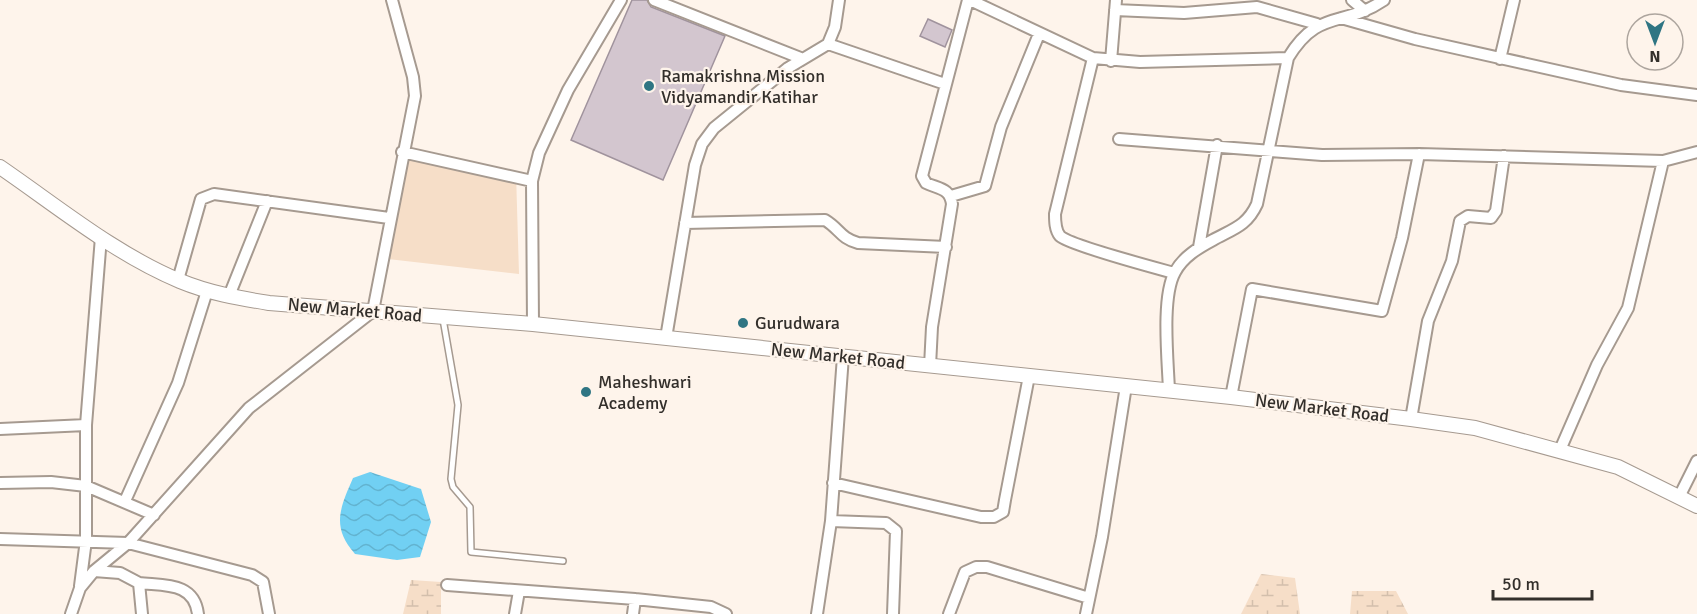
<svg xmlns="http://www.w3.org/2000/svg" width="1697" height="614" viewBox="0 0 1697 614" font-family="Signika,sans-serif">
  <defs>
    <pattern id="wetland-marsh" width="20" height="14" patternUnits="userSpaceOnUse" patternTransform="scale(1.5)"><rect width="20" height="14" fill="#f6dec8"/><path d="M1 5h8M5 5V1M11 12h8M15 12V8" fill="none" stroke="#d3bfac"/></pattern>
    <pattern id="water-waves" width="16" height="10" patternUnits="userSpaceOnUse" patternTransform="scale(1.5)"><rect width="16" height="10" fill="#71d0f3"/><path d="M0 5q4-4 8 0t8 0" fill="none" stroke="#62b3d0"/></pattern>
  </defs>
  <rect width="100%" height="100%" fill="#fef4eb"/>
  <path fill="#f6dec8" d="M403 158 516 173 519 274 388 259Z"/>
  <path fill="url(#wetland-marsh)" d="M1261 574 1295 578 1300 614H1241Z
    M411 580 441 582V614H403Z
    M1352 591H1396L1408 614H1350Z"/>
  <path fill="url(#water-waves)" d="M370 472 421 489 431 522 420 557 397 560 355 554C331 527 340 508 353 478Z"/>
  <path fill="#d3c6cf" stroke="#a0939d" stroke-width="1.5" d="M632 0H647L651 7 725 36 663 180 571 140Z
    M928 19 952 30 945 47 920 36Z"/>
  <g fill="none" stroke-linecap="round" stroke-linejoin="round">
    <g stroke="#a69a90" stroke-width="8">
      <path id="service" d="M443 319 458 405 451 479 453 487 470 507 471 552 563 561"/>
    </g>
    <g stroke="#a69a90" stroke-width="14">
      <path id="minor" d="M654 0 803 59
        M970 0 1093 58 1140 62 1288 58
        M1352 0 1365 11
        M1115 10 1184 13 1257 7 1317 24
        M1341 18 1415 39 1621 85 1697 95
        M828 44 945 84
        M1093 58 1055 214C1055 221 1055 230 1060 236 1069 245 1156 268 1174 273
        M1500 59 1514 0
        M1111 61 1116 0
        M1119 139 1322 155 1419 154 1663 161 1697 152
        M402 152 532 181
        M951 196 985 186 1001 127 1039 34
        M685 223 825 220C840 229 840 238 858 243L946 247
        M1199 247 1217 145
        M178 280 201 199 214 194 389 218
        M229 296 267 201
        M533 324 532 181 539 153 568 90 621 0
        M666 338 695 165 702 144 714 128 788 68 828 44 835 27 839 0
        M930 366 932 327 952 204C950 188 939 189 926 183L922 176 968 0
        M1169 391C1168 361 1161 297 1175 272 1183 257 1198 248 1213 240 1233 229 1247 226 1257 204L1288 58C1318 8 1343 28 1384 0
        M1231 397 1252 289 1382 311 1402 238 1419 154
        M1411 419 1428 321 1452 261 1460 221 1468 216 1491 218 1496 211 1504 156
        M0 429 86 425
        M1560 450 1597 365 1628 308 1663 161
        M0 483 51 482 86 486 154 515
        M833 483 981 517H994L1003 512 1005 500 1029 376
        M1679 497 1697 461
        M125 501 178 383 207 291
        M831 521 886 523 896 531 893 614
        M0 539 128 543 252 575 263 582 269 614
        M94 571 120 573 139 583 142 614
        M139 583C165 586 194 582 198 614
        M447 585 635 599 711 607 726 614
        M80 586 86 540V425L101 237
        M71 614 80 588 94 571 128 543 249 408 373 311 415 96 413 77 392 0
        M515 614 519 591
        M633 614 635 599
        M817 614 831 521 843 356
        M949 614 965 572 976 567H987L1089 598
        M1086 614 1102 537 1126 386"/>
    </g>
    <g stroke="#a69a90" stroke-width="16">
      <path id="tertiary" d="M0 167C57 206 115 254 180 281 209 293 238 298 269 303L533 324 1231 397 1411 419 1475 428 1618 467 1697 506"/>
    </g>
    <use href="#service" stroke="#fff" stroke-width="5"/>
    <use href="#minor" stroke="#fff" stroke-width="10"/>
    <use href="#tertiary" stroke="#fff" stroke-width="14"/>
  </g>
  <g fill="#2f7583" stroke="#fef4eb" stroke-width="2">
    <circle cx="649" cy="86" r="6"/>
    <circle cx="743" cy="323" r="6"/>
    <circle cx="586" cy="392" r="6"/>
  </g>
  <g text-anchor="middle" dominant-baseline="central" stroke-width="4.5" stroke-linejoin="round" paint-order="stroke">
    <g font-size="18" fill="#332f2b" stroke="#fef4eb" text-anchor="start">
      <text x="661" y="76">Ramakrishna Mission<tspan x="661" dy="21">Vidyamandir Katihar</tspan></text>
      <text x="755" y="323">Gurudwara</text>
      <text x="598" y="382">Maheshwari<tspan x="598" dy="21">Academy</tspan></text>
    </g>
    <g font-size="18" fill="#332f2b" stroke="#fef4eb">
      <text transform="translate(355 310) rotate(5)">New Market Road</text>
      <text transform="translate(838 356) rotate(6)">New Market Road</text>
      <text transform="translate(1322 408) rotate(7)">New Market Road</text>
    </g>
  </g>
  <g transform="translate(1655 42) rotate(180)"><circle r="28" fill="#fef4eb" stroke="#ada59e" stroke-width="1.5"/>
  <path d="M0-4.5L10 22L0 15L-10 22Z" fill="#2f7583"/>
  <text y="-9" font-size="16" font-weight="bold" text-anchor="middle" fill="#332f2b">N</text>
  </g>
  <path d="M1493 590v9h99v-9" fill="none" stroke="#332f2b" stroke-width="3"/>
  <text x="1502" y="590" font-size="18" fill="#332f2b" stroke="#fef4eb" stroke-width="4.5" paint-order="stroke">50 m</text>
</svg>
